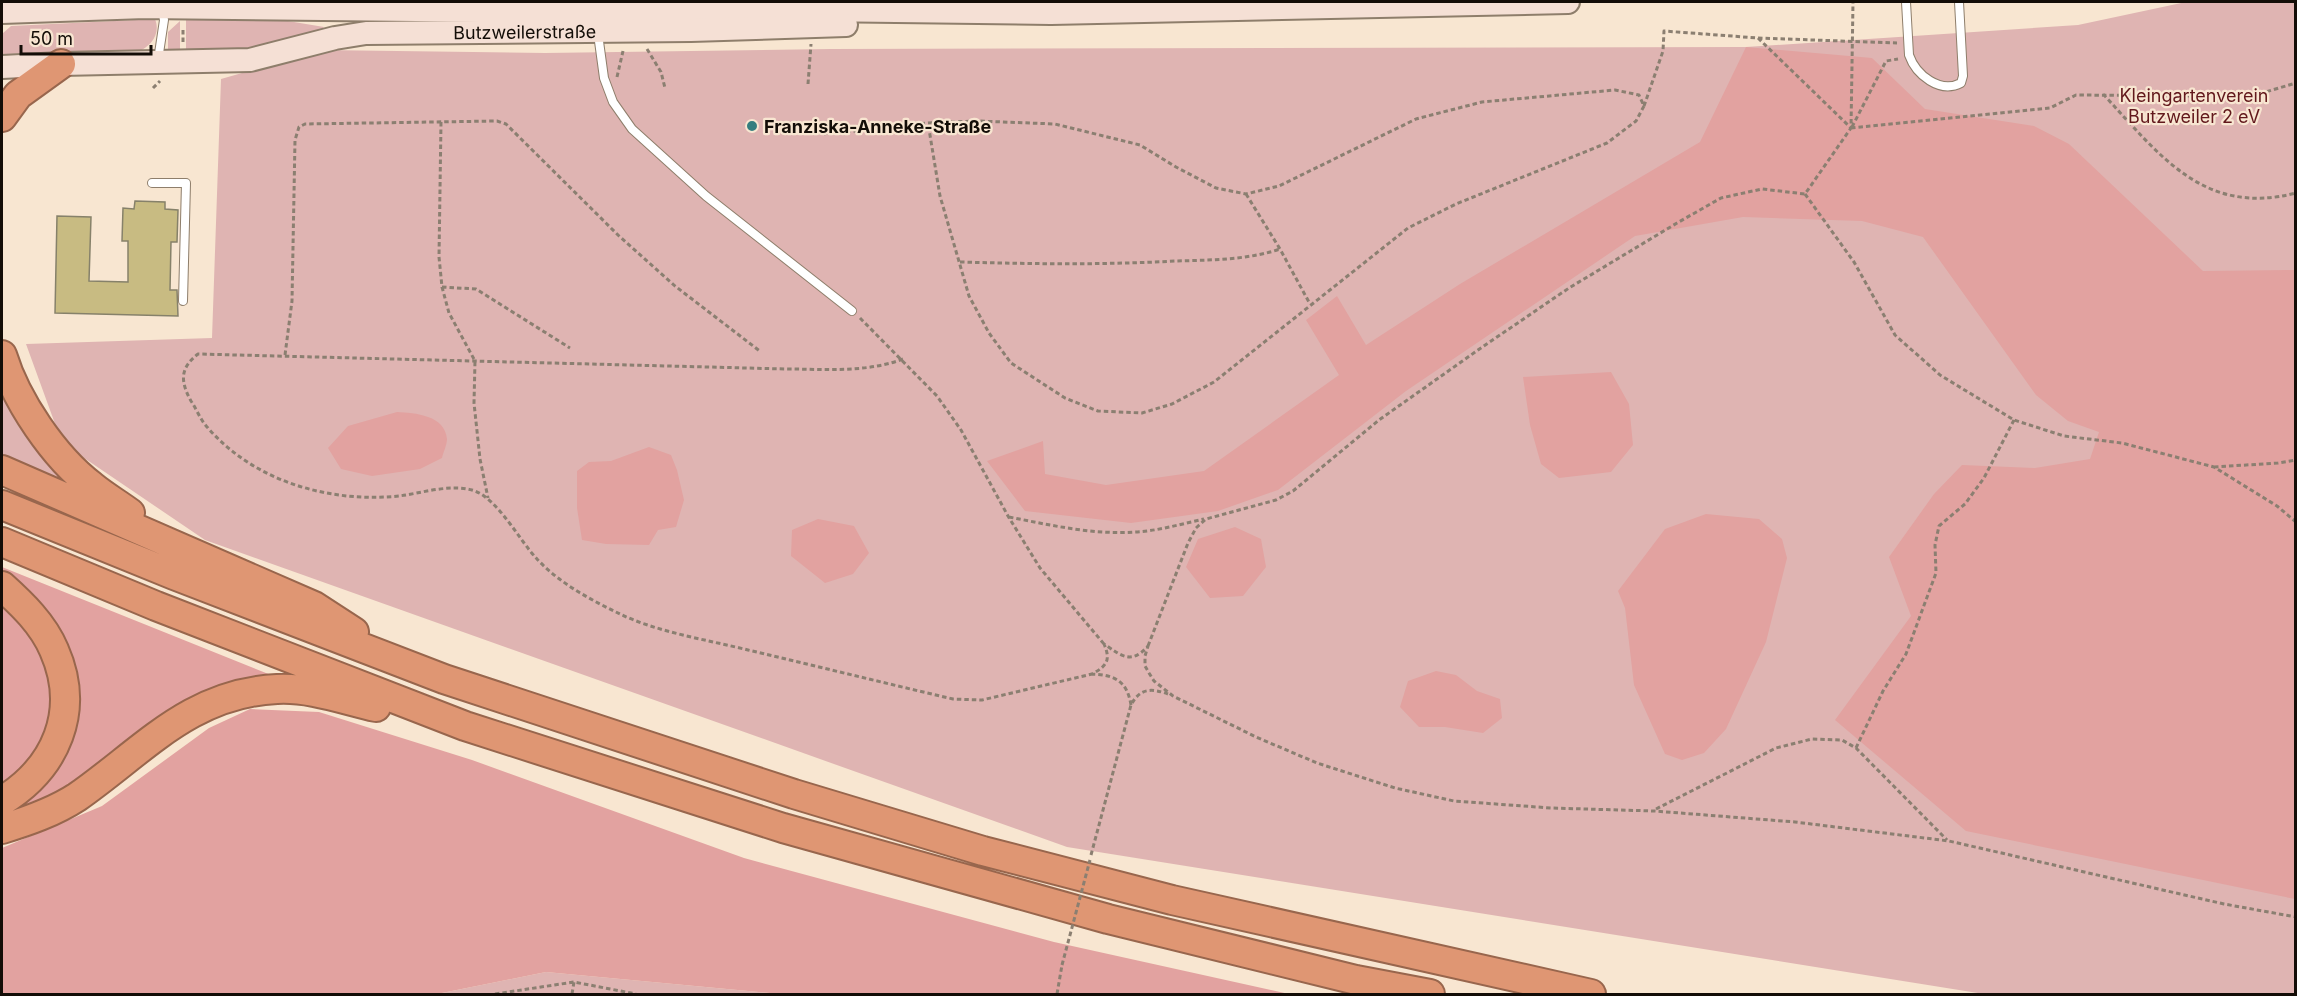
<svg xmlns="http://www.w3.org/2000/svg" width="2297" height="996" viewBox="0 0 2297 996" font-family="Inter,sans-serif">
  <rect width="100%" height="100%" fill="#f8e6d1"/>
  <path fill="#dfb4b2" d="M2186 2H2295V994H1984L1067 847 205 540 62 443 26 344 212 338 221 79 322 50 545 53 831 49 1746 47 2078 25Z
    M186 18H270L324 27 318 32 251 49 186 51Z
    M155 19C161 34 151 46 138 52L2 54V34L11 26Z
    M180 21V51H168V32Z
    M2 382 75 486 2 455Z
    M546 972 780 994H437Z"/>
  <path fill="#e2a2a0" d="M1746 47 1872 58 1925 109 2034 126 2069 144 2203 271 2295 270V899L1966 831 1835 720 1911 616 1889 557 1934 494 1962 465 2035 468 2090 459 2099 432 2068 421 2036 395 1923 237 1862 221 1743 217 1635 236 1406 391 1278 490 1218 511 1131 523 1025 511 987 461 1043 441 1045 474 1106 485 1204 471 1339 375 1306 320 1337 296 1366 345 1460 284 1700 142Z
    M1611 372 1629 404 1633 445 1611 472 1559 478 1541 464 1530 425 1523 377Z
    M397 412C415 413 445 415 447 439 447 445 443 453 442 458L420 469 372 476 341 469 328 448 348 426Z
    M649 447 671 455 677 470 684 500 676 527 658 530 649 545 606 544 582 540 577 508V471L589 462 611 461Z
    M1706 514 1759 519 1782 539 1787 558 1766 642 1726 729 1704 753 1682 760 1665 754 1634 685 1625 608 1618 591 1665 529Z
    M818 519 854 526 869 553 853 574 825 583 791 556 792 530Z
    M1235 527 1261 539 1266 567 1243 596 1210 598 1186 567 1198 539Z
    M2 567 281 679 78 786 2 821 73 717 2 573Z
    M2 597 28 623 53 675 47 741 2 790Z
    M1436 671 1456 675 1477 691 1500 699 1502 718 1483 733 1445 727H1419L1400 707 1408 681Z
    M250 709 319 712 472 760 744 858 1054 942 1289 994H780L546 972 437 994H2V848L102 806 209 728Z"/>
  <path fill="#c8bb82" stroke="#86816a" stroke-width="1.5" d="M135 201 165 202V209L178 210 177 242H171L170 290H177L178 316 55 313 57 216 91 217 89 281 128 282V241H122L123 208 134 209Z"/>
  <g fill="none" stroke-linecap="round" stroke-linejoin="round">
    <g stroke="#8e7e6b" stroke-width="10">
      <path id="lane" d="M1906 2 1909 55C1916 75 1940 94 1961 83L1963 76 1959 2
        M598 34 604 78 613 102 632 129 706 196 852 311
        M158 60 164 20 162 9
        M152 183H186L183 301"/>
    </g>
    <g stroke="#8e7e6b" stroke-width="26">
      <g id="secondary">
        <path d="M2 12 145 7 508 11 815 10 1051 13 1568 2"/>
        <path id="s1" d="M2 67 61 64 250 60 335 38 366 33 691 30 846 25"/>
      </g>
    </g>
    <g stroke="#98664d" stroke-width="32">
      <path id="highway" d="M2 117 18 95 61 64
        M2 355C16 401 54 457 92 486 104 496 118 504 130 513
        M2 470 314 606 354 632
        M2 505 174 575 444 679 794 794 983 851 1172 900 1591 994
        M2 542 156 606 465 726 783 828 1108 919 1356 980 1430 994
        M2 586C22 604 43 624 54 650 81 711 56 768 2 801
        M2 829C28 821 54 812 77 797 143 751 190 693 277 689 309 687 345 700 376 707"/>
    </g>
    <path stroke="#8b7f71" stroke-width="3" stroke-dasharray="4.5 3" stroke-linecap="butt" d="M1758 38 1851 128
      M183 42V27
      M647 49 661 72 665 88
      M617 77 623 51
      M808 84 811 44
      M153 88 160 81
      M2103 94C2159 154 2203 217 2296 193
      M1644 106 1663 51 1664 31 1758 38 1897 43
      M441 122 439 257 442 287 449 313 475 361 474 403 480 459 488 498
      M1852 127 1886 61 1898 59
      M1851 128 2050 108 2076 95 2203 96 2262 93 2296 83
      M824 134 833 131 847 132 928 123 978 121 1055 124 1140 145 1176 167 1216 188 1246 194 1279 186 1416 119 1482 102 1615 90 1639 95 1644 106 1636 121 1607 143 1456 204 1408 228 1214 382 1172 404 1142 413 1098 411 1065 398 1011 363 989 333 969 296 940 196 928 123
      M1246 194 1280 249 1310 304
      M1805 194 1854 262 1895 335 1940 375 2014 420 2064 436 2122 443 2214 467 2277 506 2296 522
      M960 262C1032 264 1103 265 1176 261 1210 260 1248 260 1280 249
      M442 287 476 289 570 348
      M860 318 937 396 961 430 1008 516 1040 568 1104 644
      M285 355 292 301 295 140 299 127 305 124 497 121 506 124 618 235 675 286 761 352
      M903 359C866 373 825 369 786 369L198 354C180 368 180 381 191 401 197 410 201 421 208 428 255 482 330 503 399 496 422 493 449 484 472 490 497 497 519 540 537 559 559 583 591 600 620 614 657 632 708 640 748 650 816 666 884 683 953 699L982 700 1092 674
      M2214 467 2278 463 2296 460
      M1009 517C1050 525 1093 535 1135 532 1158 531 1181 524 1204 519
      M1148 646 1188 543 1196 528 1206 519 1276 500 1293 491 1379 420 1478 350 1569 288 1677 223 1721 198 1762 189 1805 194 1851 128 1853 2
      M1131 705C1127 681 1115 675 1092 674 1107 666 1111 660 1104 644 1122 656 1131 665 1148 646L1145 656V666L1149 673 1154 681 1173 696 1256 737 1317 763 1395 788 1454 801 1551 808 1654 811 1795 822 1949 841 2224 904 2296 917
      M1856 748 1883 691 1906 654 1936 573 1935 545 1939 526 1965 504 1984 478 2014 420
      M1656 809 1776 748 1812 739 1842 740 1856 748 1947 840
      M1091 855 1131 705C1140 688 1151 688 1168 694
      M495 994 574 982 636 994
      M572 994 574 982
      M1057 994 1062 965"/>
    <use href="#lane" stroke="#fff" stroke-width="8"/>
    <use href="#secondary" stroke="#f5e0d5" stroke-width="22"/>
    <use href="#highway" stroke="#df9673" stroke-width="28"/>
    <path stroke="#8b7f71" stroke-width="3" stroke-dasharray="4.5 3" stroke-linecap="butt" d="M1062 965 1090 860"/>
  </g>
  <circle fill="#357e7f" stroke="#f8e6d1" stroke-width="2" cx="752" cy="126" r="6"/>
  <g text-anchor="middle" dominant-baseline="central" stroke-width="4.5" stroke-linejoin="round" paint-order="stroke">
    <g font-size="18" fill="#130d07" stroke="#f8e6d1">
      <text stroke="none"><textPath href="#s1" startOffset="526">Butzweilerstraße</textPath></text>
    </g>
    <g font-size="18" fill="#62181c" stroke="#f8e6d1">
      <text x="2194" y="95">Kleingartenverein<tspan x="2194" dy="21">Butzweiler 2 eV</tspan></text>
    </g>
    <g font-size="18" font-weight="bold" fill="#130d07" stroke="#f8e6d1" text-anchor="start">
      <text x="764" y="126">Franziska-Anneke-Straße</text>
    </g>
  </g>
  <rect width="2297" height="996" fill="none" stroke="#130d07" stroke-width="6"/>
  <path d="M21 45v9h130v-9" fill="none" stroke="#130d07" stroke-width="3"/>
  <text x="30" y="45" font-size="18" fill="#130d07" stroke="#f8e6d1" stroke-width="4.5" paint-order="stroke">50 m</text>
</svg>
